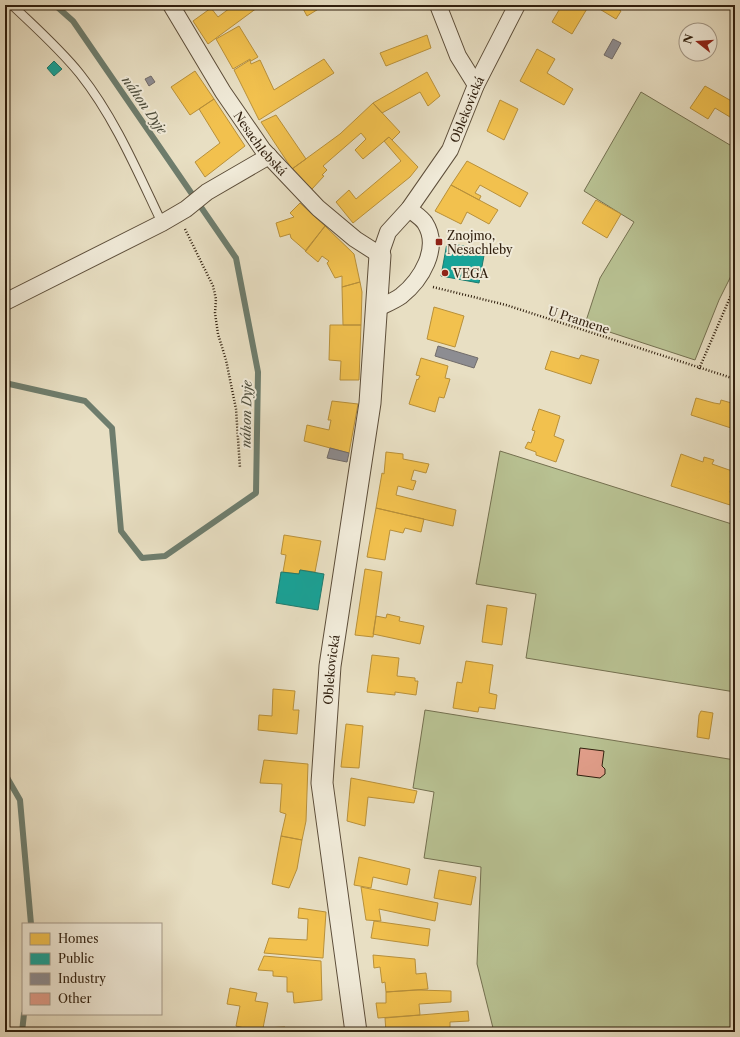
<svg xmlns="http://www.w3.org/2000/svg" width="740" height="1037" viewBox="0 0 740 1037" font-family="'Libre Caslon Text',serif">
  <rect width="100%" height="100%" fill="#e8dfc3"/>
  <filter id="stains"><feTurbulence type="fractalNoise" baseFrequency=".005" numOctaves="4"/><feColorMatrix values="0 0 0 0 .2 0 0 0 0 .09 0 0 0 0 .02 0 0 0 .5 -.17"/></filter>
  <radialGradient id="worn" r=".72"><stop offset=".6" stop-color="#630" stop-opacity="0"/><stop offset="1" stop-color="#630" stop-opacity=".3"/></radialGradient>
  <path fill="#b8c192" stroke="#747050" d="M641 92 735 148V268L719 300 695 360 585 324 600 278 634 222 584 191Z
    M500 451 735 525V692L526 658 536 594 476 584Z
    M425 710 735 760V1032H494L477 964 481 867 424 858 434 792 413 788Z"/>
  <path fill="#f2c14e" stroke="#b8903a" d="M187 5H198L191 10Z
    M234 5H261L208 44 193 21 211 8 218 17Z
    M301 5H325L307 16Z
    M562 5 588 7 572 34 552 22Z
    M593 5H613L621 11 616 19Z
    M239 26 258 57 251 61 250 59 233 69 216 39Z
    M427 35 431 48 386 66 380 53Z
    M537 49 555 59 547 73 573 89 564 105 520 81Z
    M324 59 334 73 259 120 234 70 250 60 251 64 260 60 274 90Z
    M195 71 214 99 190 115 171 87Z
    M427 72 440 96 428 106 420 92 382 113 373 103Z
    M705 86 735 103V120L715 108 708 119 690 108Z
    M214 99 245 146 205 177 195 162 220 143 199 109Z
    M500 100 518 109 504 140 487 131Z
    M373 103 400 132 392 140 389 137 363 159 355 150 366 139 361 133 323 166 327 170 322 175 324 176 312 189 292 169 340 134Z
    M276 115 306 159 292 169 261 122Z
    M389 137 418 167 410 177 353 223 336 202 349 190 356 199 401 161 384 141Z
    M467 161 528 193 520 207 480 185 475 193 481 196 479 200 451 185Z
    M451 185 498 210 489 224 467 212 461 224 435 211Z
    M596 200 621 214 607 238 582 223Z
    M300 203 325 226 306 251 291 238 290 234 280 237 276 223 294 217 290 213Z
    M325 226 354 254 360 282 342 287V276L335 278 327 263 329 261 322 256 318 262 305 251Z
    M360 282 362 292 361 325H343L342 287Z
    M434 307 464 316 455 347 427 339Z
    M330 325H361L359 380H340L341 361 329 360Z
    M551 351 579 359 581 355 599 360 591 384 545 369Z
    M421 358 448 366 445 378 450 379 444 398 439 397 435 412 409 404 417 379 418 380 420 376 416 375Z
    M696 398 714 403 720 404 721 400 735 404 734 429 691 415Z
    M332 401 358 404 349 453 304 441 307 425 329 430 331 420H328Z
    M539 409 560 416 554 436 564 440 556 462 536 455V452L525 448 528 442 531 443 535 431 532 430Z
    M386 452 403 454V459L429 464 426 473 414 470 411 480 416 481 413 490 398 486 396 495 456 510 453 526 376 508 382 473 384 474Z
    M681 454 703 462 704 457 714 460 712 464 735 472V483L732 485 730 492 733 497 730 505 671 486Z
    M376 508 424 519 421 532 405 528 403 533 390 530 385 560 367 557Z
    M284 535 321 541 315 572 300 570 299 574 283 572 286 555 281 554Z
    M365 569 382 572 373 637 355 635Z
    M487 605 507 608 502 645 482 642Z
    M387 614 400 617 399 621 424 626 420 644 373 634 376 616 386 618Z
    M372 655 399 658 397 676 415 678V681H418L416 695 395 692V695L367 692Z
    M466 661 493 665 489 693 497 695 495 709 479 707 478 712 453 708 457 682 462 683Z
    M273 689 295 691 293 710H299L297 734 258 730 259 715 272 716Z
    M701 711 713 713 709 739 697 737 699 715Z
    M346 724 363 726 359 768 341 767Z
    M264 760 308 764 306 821 302 840 281 836 286 814 280 812 282 784 260 783Z
    M351 778 417 791 414 803 368 797 365 826 347 821Z
    M281 836 302 840 297 869 289 888 272 884Z
    M359 857 410 869 407 885 373 877 371 888 354 885Z
    M439 870 476 877 471 905 434 898Z
    M361 887 438 903 435 921 379 909 381 921 366 920Z
    M299 908 326 912 323 958 264 953 269 938 307 940 308 919 298 918Z
    M374 921 430 929 428 946 371 938Z
    M373 955 415 959 416 974 426 973 428 989 386 992 385 982 382 983 380 967 374 968Z
    M264 956 321 961 322 1000 294 1003 293 992H287V977L273 976V971L258 970Z
    M230 988 257 993 255 1001 268 1003 263 1028 285 1027V1032H262L236 1026 240 1006 227 1004Z
    M418 990 451 991V1002L419 1004 420 1015 378 1018 376 1003H386V992Z
    M468 1011 469 1021 450 1022V1031L386 1032 385 1018Z
    M236 1027 261 1032H234Z"/>
  <path fill="#17a398" stroke="#1e7b6e" d="M54 61 62 69 54 76 47 68Z
    M447 243 485 250 479 283 441 276Z
    M300 570 324 574 318 610 276 603 281 572 299 574Z"/>
  <path fill="#8d8d92" stroke="#716c6a" d="M613 39 621 43 612 59 604 55Z
    M151 76 155 82 149 86 145 79Z
    M438 346 478 358 474 368 435 356Z
    M330 448 349 453 347 462 327 458Z"/>
  <g fill="none" stroke-linecap="round" stroke-linejoin="round">
    <path stroke="#6e7d6d" stroke-width="6" d="M5 383 85 401 112 428 121 531 142 558 165 556 256 493 258 372 236 258 73 21 55 5
      M5 774 20 800 31 924
      M22 1032 24 1014"/>
  </g>
  <path fill="#e09d89" stroke="#2f1e0d" d="M580 748 604 751 602 766 605 769V774L600 778 577 775Z
    M734 771 735 772V793L731 792Z"/>
  <g fill="none" stroke-linecap="round" stroke-linejoin="round">
    <g stroke="#5d4e3a" stroke-width="10">
      <path id="service" d="M12 5C35 27 60 49 80 74 115 118 138 173 162 223"/>
    </g>
    <g stroke="#5d4e3a" stroke-width="18">
      <g id="minor">
        <path id="s1" d="M171 5 223 92 263 150 318 208 355 239 380 255 388 232 409 209 450 150 476 85 517 5"/>
        <path d="M438 5 458 56 476 85"/>
        <path d="M5 302 162 223 186 209 207 192 269 156"/>
        <path d="M376 309C384 305 394 301 401 296 421 280 441 248 425 223 422 218 414 213 409 209"/>
      </g>
    </g>
    <g stroke="#5d4e3a" stroke-width="23">
      <g id="tertiary">
        <path id="s2" d="M356 1032 322 783 330 666 370 403 380 255"/>
      </g>
    </g>
    <path stroke="#2f1e0d" stroke-width="2.5" stroke-dasharray="1 2" stroke-linecap="butt" d="M185 229 213 286 216 299 215 313 218 334 226 360 236 409 240 468
      M433 287 506 305 735 379
      M699 369 735 286"/>
    <use href="#service" stroke="#f0ead8" stroke-width="8"/>
    <use href="#minor" stroke="#f0ead8" stroke-width="16"/>
    <use href="#tertiary" stroke="#f0ead8" stroke-width="21"/>
  </g>
  <g fill="#8f2418" stroke="#f0ead8" stroke-width="1.5">
    <rect x="435" y="238" width="8" height="8" rx="2"/>
    <circle cx="445" cy="273" r="4"/>
  </g>
  <g text-anchor="middle" dominant-baseline="central" stroke-width="4" stroke-linejoin="round" paint-order="stroke">
    <g font-size="12" fill="#2f1e0d" stroke="#f0ead8">
      <text stroke="none"><textPath href="#s1" startOffset="501">Oblekovická</textPath></text>
      <text stroke="none"><textPath href="#s1" startOffset="165">Nesachlebská</textPath></text>
      <text transform="translate(579 320) rotate(18)">U Pramene</text>
      <text stroke="none"><textPath href="#s2" startOffset="365">Oblekovická</textPath></text>
    </g>
    <g font-size="12" fill="#2f1e0d" stroke="#f0ead8" text-anchor="start">
      <text x="447" y="235">Znojmo,<tspan x="447" dy="14">Nesachleby</tspan></text>
      <text x="453" y="273">VEGA</text>
    </g>
    <g font-size="13" font-style="italic" fill="#4e4e3d" stroke="#f0ead8">
      <text transform="translate(145 105) rotate(55)">náhon Dyje</text>
      <text transform="translate(246 414) rotate(-89)">náhon Dyje</text>
    </g>
  </g>
  <rect width="740" height="1037" fill="none" stroke="#e8dfc3" stroke-width="20"/>
  <rect x="6" y="6" width="728" height="1025" fill="none" stroke="#2f1e0d" stroke-width="2"/>
  <rect x="10" y="10" width="720" height="1017" fill="none" stroke="#2f1e0d"/>
  <rect x="22" y="923" width="140" height="92" fill="#f0ead8" stroke="#a39887"/>
  <rect x="30" y="933" width="20" height="12" fill="#f2c14e" stroke="#a39887"/>
  <text x="58" y="943" font-size="12" fill="#2f1e0d">Homes</text>
  <rect x="30" y="953" width="20" height="12" fill="#17a398" stroke="#a39887"/>
  <text x="58" y="963" font-size="12" fill="#2f1e0d">Public</text>
  <rect x="30" y="973" width="20" height="12" fill="#8d8d92" stroke="#a39887"/>
  <text x="58" y="983" font-size="12" fill="#2f1e0d">Industry</text>
  <rect x="30" y="993" width="20" height="12" fill="#e09d89" stroke="#a39887"/>
  <text x="58" y="1003" font-size="12" fill="#2f1e0d">Other</text>
  <g transform="translate(698 42) rotate(287)"><circle r="19" fill="#f0ead8" stroke="#a39887"/>
  <path d="M0-3L7 15L0 10L-7 15Z" fill="#8f2418"/>
  <text y="-6" font-size="11" font-weight="bold" text-anchor="middle" fill="#2f1e0d">N</text>
  </g>
  <rect width="100%" height="100%" filter="url(#stains)"/>
  <rect width="100%" height="100%" fill="url(#worn)"/>
</svg>
